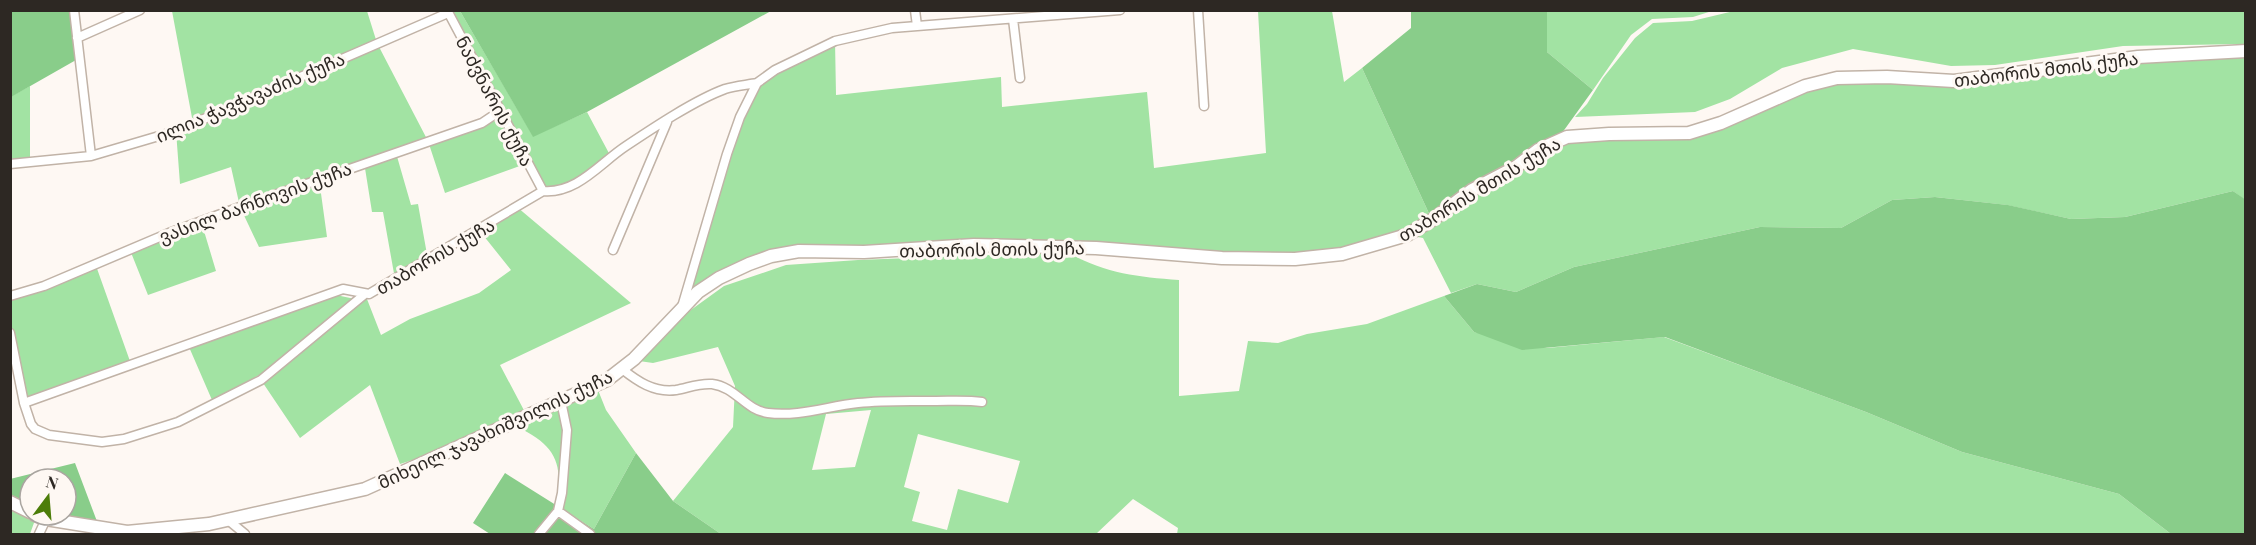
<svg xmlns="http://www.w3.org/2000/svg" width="2256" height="545" viewBox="0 0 2256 545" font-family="'Playfair Display','Noto Sans Georgian',serif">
  <rect width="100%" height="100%" fill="#fef8f3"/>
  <path fill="#a2e3a3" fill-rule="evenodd" d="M172 11H367L377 43 428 141 482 123 500 111 447 11H460L533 136 587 112 611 157 573 185 543 191 528 163 445 193 428 141 396 153 411 205 418 204 428 260 395 279 383 212H372L364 162 319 179 327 237 259 247 240 207 231 167 180 184 176 131 193 123Z
    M1258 11H1332L1344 82 1362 68 1432 220 1555 141 1685 134 1837 75 1955 80 2245 49V200L2233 191 2125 217 2071 219 2007 205 1935 197 1892 200 1841 228 1760 227 1574 267 1516 292 1477 284 1451 293 1423 238 1407 235 1295 259 1096 248 830 250 749 264 682 308 727 154 757 83 835 41 836 95 1001 77 1002 107 1147 92 1154 168 1266 153Z
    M1547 11H1712L1693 17 1652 19 1631 35 1593 90 1547 52Z
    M1734 11H2245V44L2123 46 1995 65 1951 66 1853 49 1782 68 1730 99 1695 112 1575 117 1587 104 1603 78 1635 38 1653 23 1692 21Z
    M30 86V162L11 164 10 97Z
    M517 207 631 303 500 365 527 416 463 444 400 464 370 385 300 438 263 383 365 294 381 335 410 319 479 293 511 270 479 230Z
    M201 221 216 271 148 295 130 250Z
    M1067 252C1104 273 1137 277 1179 280V396L1239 391 1248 341 1278 343 1307 334 1367 324 1444 296 1474 332 1547 348 1664 337 1866 412 1962 452 2119 494 2171 534H1177L1178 528 1133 499 1096 534H721L673 501 733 427 735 386 718 347 653 363 639 361 677 320 724 286 786 265 858 260ZM871 410 855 467 812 470 826 414ZM918 434 1020 461 1008 503 958 489 947 530 912 521 920 492 904 487Z
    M95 263 131 364 24 403 11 333 10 296Z
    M336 295 355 299 267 371 212 400 189 347Z
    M598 390 606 410 636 453 594 529 556 505C564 464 556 445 517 427Z
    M10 509 35 520 30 534H11Z"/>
  <path fill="#89cd8a" d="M11 11H71L76 60 11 97Z
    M460 11H771L587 112 533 137Z
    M1411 11H1547V52L1593 90 1562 133 1432 220 1362 68 1411 28Z
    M2233 191 2246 200 2245 534H2171L2119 494 1962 452 1866 412 1665 337 1522 350 1474 332 1444 296 1477 284 1516 292 1574 267 1760 227 1841 228 1892 200 1935 197 2008 205 2071 219 2125 217Z
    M636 453 673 501 721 534H490L473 523 505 473 594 529Z
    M75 463 98 524 57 515H66V479H30V504L11 495 10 479Z"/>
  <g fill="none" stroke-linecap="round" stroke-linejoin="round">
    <g stroke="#c1b3a7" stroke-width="11">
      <path id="minor" d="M74 10 91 156
        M447 10 543 191
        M915 10 917 26
        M1198 10 1204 106
        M1013 19 1020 78
        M77 38 140 10
        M10 164 91 156 176 131 448 13
        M613 250 667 122
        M10 296 44 286 169 233 240 207 482 123 500 111
        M682 307 727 154 740 117 757 83 775 70 835 41 892 28 1120 10
        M10 333 24 403 31 424 35 429 49 435 102 442 124 439 178 422 261 380 365 294
        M622 369C637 381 654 393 676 390 688 388 698 383 712 384 736 387 745 410 768 413 799 417 828 406 858 403 885 400 910 401 936 401 952 401 967 400 982 402
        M24 403 343 289 369 294 543 191C577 194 600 163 626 146 653 128 695 100 725 89 735 86 747 85 757 83
        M558 511 590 534
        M228 520 245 534
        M39 534 46 519
        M539 534 558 511 562 493 567 430 561 401"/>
    </g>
    <g stroke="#c1b3a7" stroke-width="15">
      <path id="secondary" d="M10 502 30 512
        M35 515 46 519 127 532 209 524 365 489 607 380 634 359 698 292 719 278 749 264 771 256 799 251 864 252 974 245 1096 248 1222 258 1295 259 1342 254 1407 235 1432 220 1472 190 1516 167 1538 150 1567 137 1609 134 1689 133 1721 123 1805 86 1837 78 1887 77 1954 81 2138 57 2246 51"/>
    </g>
    <use href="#minor" stroke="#fff" stroke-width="8"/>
    <use href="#secondary" stroke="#fff" stroke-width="12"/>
  </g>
  <g text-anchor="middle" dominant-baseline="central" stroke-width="6" stroke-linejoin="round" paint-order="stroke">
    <g font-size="18" fill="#2d2823" stroke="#fef8f3">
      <text transform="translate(2046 69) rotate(-7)">თაბორის მთის ქუჩა</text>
      <text transform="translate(250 97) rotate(-23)">ილია ჭავჭავაძის ქუჩა</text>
      <text transform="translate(495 101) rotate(62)">ნაძვნარის ქუჩა</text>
      <text transform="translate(1479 189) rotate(-31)">თაბორის მთის ქუჩა</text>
      <text transform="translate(255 202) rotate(-20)">ვასილ ბარნოვის ქუჩა</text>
      <text transform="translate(992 249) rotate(-1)">თაბორის მთის ქუჩა</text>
      <text transform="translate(435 256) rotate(-30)">თაბორის ქუჩა</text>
      <text transform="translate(495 429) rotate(-25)">მიხეილ ჯავახიშვილის ქუჩა</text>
    </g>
  </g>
  <rect width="2256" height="545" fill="none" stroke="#2d2823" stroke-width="24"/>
  <g transform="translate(48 497) rotate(16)"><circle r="28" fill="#fef8f3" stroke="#aaa5a0" stroke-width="1.5"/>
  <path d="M0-4.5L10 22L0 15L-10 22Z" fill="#4c7d09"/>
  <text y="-9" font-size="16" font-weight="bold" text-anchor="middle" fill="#2d2823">N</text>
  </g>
</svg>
